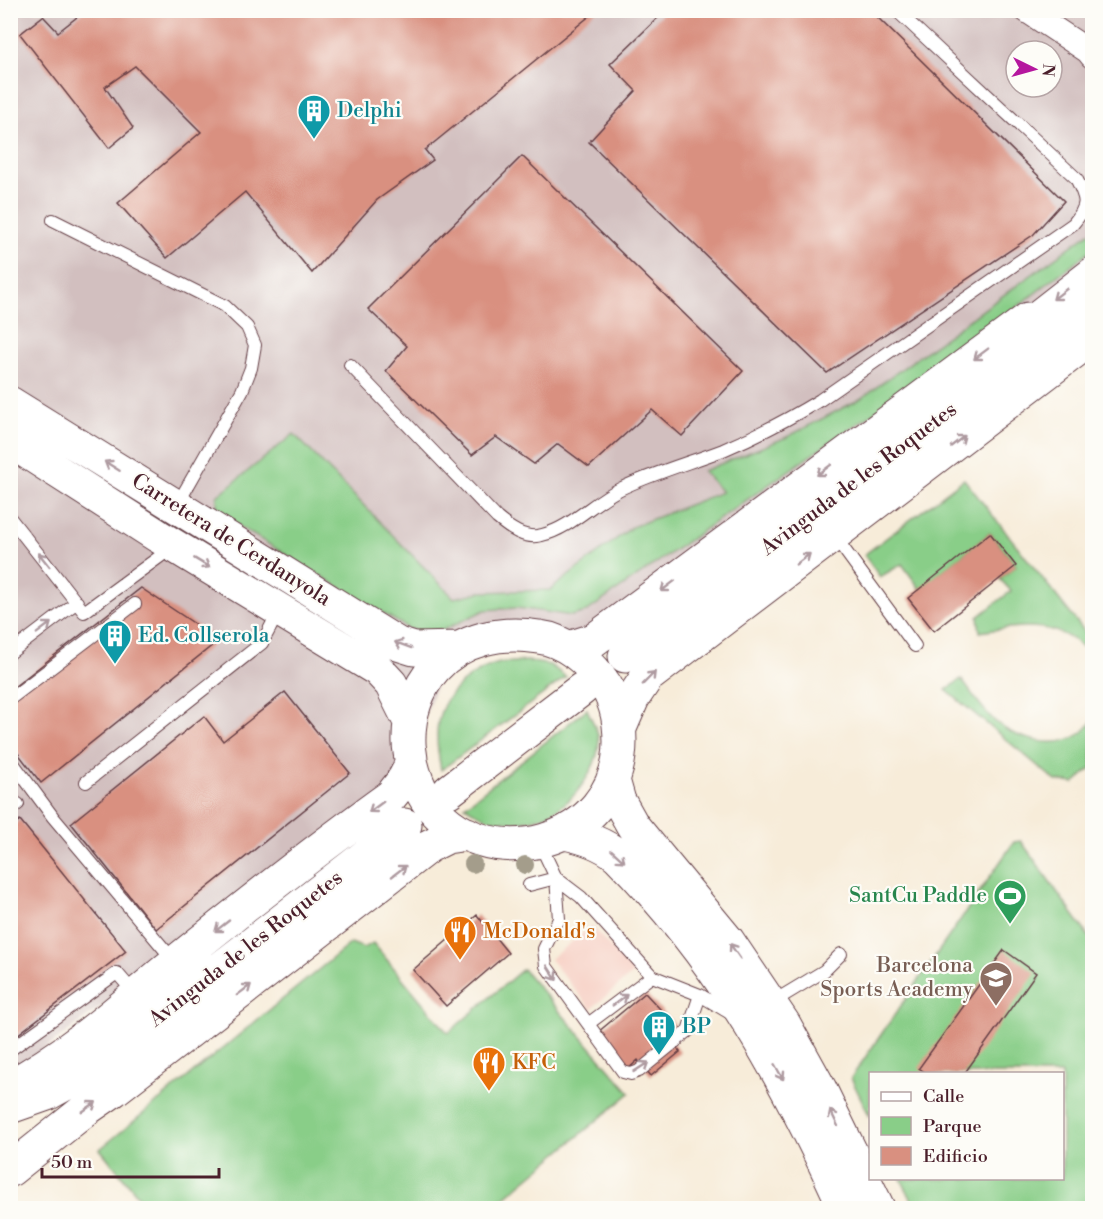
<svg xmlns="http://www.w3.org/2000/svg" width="1103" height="1219" viewBox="0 0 1103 1219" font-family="'Libre Bodoni',serif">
  <rect width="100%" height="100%" fill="#fdfcf7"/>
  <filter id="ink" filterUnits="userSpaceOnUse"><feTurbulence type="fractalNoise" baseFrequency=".0167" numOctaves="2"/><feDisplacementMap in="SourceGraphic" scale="12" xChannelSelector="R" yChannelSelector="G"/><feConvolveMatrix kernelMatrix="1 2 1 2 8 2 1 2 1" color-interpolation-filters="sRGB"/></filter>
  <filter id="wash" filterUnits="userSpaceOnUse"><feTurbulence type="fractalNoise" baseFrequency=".008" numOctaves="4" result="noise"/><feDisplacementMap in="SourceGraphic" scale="24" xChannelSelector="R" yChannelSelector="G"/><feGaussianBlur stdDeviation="1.35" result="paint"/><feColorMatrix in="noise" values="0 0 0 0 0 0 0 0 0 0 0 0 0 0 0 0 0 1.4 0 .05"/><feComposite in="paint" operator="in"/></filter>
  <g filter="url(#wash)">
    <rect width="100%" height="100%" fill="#f7ecd9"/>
    <path fill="#f7d1c6" d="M592 926 633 973 591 1009 550 959Z"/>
    <path fill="#d2bfbf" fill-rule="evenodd" d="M11 11H1092V286L594 640 544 637 445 659 403 781 11 1074ZM1016 51H1052V87H1016Z"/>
    <path fill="#89ce88" stroke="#6a765a" stroke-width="1.5" d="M1092 231V249L919 383 840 435 586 612 572 616 517 608 485 610 443 630 427 632 409 629 217 513V496L294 434 454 598 480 592 550 590 632 527 722 492 703 471 787 437 860 399Z
      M964 479 1092 641V656C1060 620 1024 625 980 632L978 617 1011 591 1000 579 1016 566 990 533 920 589 902 564 880 577 864 555Z
      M527 661 550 665 566 677 441 770C434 734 433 707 463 682 473 674 486 666 500 663 509 662 518 662 527 661Z
      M961 679C972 693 983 711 997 723 1018 740 1056 750 1080 734 1085 731 1089 725 1092 721V768L1074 783 1056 781 946 690Z
      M587 709C590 717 596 726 598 735 601 748 595 763 589 774 568 812 532 829 489 819 481 816 472 810 465 806Z
      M1021 841 1092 941V1208H916L901 1179 1062 1178V1074H870V1117L851 1078 1014 842Z
      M351 943 364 948 373 943 448 1033 523 969 630 1093 492 1208H148L100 1149Z"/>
    <g id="blocks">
      <path fill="#d99080" d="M86 10H597L425 150 433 160 377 200 312 273 245 192 167 258 118 203 201 132 135 66 105 87 133 128 109 148 20 34 43 16 58 32Z
        M666 10H870L1064 201 1033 235 827 373 589 142 636 91 610 64Z
        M522 156 743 371 682 436 652 410 589 467 558 444 534 464 496 437 472 455 386 371 407 346 368 309Z
        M990 533 1016 566 934 631 908 598Z
        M141 588 219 640 41 783 10 743V690Z
        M285 692 350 773 156 929 71 823 204 716 223 741Z
        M20 820 126 951 17 1035 10 1038V828Z
        M477 915 508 953 446 1006 413 970Z
        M1004 950 1036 973 964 1074H927L919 1068Z
        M645 993 676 1026 665 1035 680 1052 651 1076 638 1060 627 1070 598 1032Z"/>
    </g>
  </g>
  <g filter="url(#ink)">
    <use href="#blocks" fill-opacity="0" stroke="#643e45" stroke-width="1.5"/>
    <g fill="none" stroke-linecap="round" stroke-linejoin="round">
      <g stroke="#643e45" stroke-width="14">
        <path id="lane" d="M53 220 225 306 247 327 255 345 251 368 242 391 177 505
          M350 365 497 518C509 528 525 540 542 535 571 528 593 502 620 489 653 473 689 463 723 450 756 436 789 419 820 400L1073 224C1089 205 1087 200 1076 178L896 10
          M10 518 84 612 173 547
          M835 537 915 646
          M10 653 77 602
          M10 699 135 604
          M10 759 53 817 175 962
          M86 782 262 643 279 611
          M10 810 18 804
          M540 844 556 878 581 897 652 976 700 995 730 1013
          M529 885 556 878 559 919 544 949 546 966 623 1072 631 1074 639 1071 688 1031 700 995
          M771 1003 824 971 841 954
          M588 1024 652 976
          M10 1050 117 973 135 994"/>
      </g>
      <g stroke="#643e45" stroke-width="26">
        <path id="street" d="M1026 10 1088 51 1092 56
          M1028 319 1092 269"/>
      </g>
      <g stroke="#643e45" stroke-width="35">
        <path id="secondary" d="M10 403 398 644 414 649 461 648
          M10 441 158 536 378 670 391 684 409 720
          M569 648 594 640 1028 319
          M625 656 1092 300
          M620 728 633 698 647 677 1092 338
          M613 780 619 801 633 826 728 941 784 1024 820 1089 878 1208
          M449 791 582 689
          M565 833C584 837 602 843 617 855 721 960 785 1075 845 1208
          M10 1086C68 1055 117 1011 167 969 240 910 314 851 391 796 399 786 409 775 411 761 411 755 409 749 409 743 408 716 417 688 435 668 462 638 501 631 539 637 564 640 586 659 601 679 616 698 620 719 620 742 619 845 482 882 426 799 418 787 414 774 411 761
          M10 1107 47 1094 87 1072 405 825
          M10 1170 85 1110 114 1090 429 846 447 837 467 834"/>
      </g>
      <use href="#lane" stroke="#fff" stroke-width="12"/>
      <use href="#street" stroke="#fff" stroke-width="24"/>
      <use href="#secondary" stroke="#fff" stroke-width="33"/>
    </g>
    <g fill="#a49d8b">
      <circle cx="473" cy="864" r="9"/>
      <circle cx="525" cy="865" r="9"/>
    </g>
    <defs><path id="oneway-shaft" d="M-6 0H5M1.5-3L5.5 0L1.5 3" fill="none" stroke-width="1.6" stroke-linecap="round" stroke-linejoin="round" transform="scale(1.5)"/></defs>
    <g stroke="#ae9aa0">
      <use href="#oneway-shaft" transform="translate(1060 294) rotate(142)"/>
      <use href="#oneway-shaft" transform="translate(981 354) rotate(143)"/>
      <use href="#oneway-shaft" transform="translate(958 441) rotate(-38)"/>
      <use href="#oneway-shaft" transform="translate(112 466) rotate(-148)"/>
      <use href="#oneway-shaft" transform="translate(824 470) rotate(143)"/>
      <use href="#oneway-shaft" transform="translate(803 559) rotate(-37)"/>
      <use href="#oneway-shaft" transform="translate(44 560) rotate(-128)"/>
      <use href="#oneway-shaft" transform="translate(202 563) rotate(31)"/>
      <use href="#oneway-shaft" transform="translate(668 586) rotate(143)"/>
      <use href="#oneway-shaft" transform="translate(44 628) rotate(-37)"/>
      <use href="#oneway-shaft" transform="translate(403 645) rotate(-160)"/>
      <use href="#oneway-shaft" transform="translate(649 678) rotate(-46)"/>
      <use href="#oneway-shaft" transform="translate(376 807) rotate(144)"/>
      <use href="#oneway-shaft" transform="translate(618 856) rotate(42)"/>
      <use href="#oneway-shaft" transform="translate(399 871) rotate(-38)"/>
      <use href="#oneway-shaft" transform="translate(222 926) rotate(142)"/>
      <use href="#oneway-shaft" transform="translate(735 951) rotate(-125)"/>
      <use href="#oneway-shaft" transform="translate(552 973) rotate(57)"/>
      <use href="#oneway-shaft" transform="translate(244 990) rotate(-37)"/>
      <use href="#oneway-shaft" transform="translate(620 1000) rotate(-37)"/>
      <use href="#oneway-shaft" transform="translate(641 1067) rotate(-33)"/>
      <use href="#oneway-shaft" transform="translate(779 1072) rotate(60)"/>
      <use href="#oneway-shaft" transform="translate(89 1107) rotate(-35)"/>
      <use href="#oneway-shaft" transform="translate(834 1118) rotate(-116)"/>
    </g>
  </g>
  <defs>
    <g id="building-pin" transform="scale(1.725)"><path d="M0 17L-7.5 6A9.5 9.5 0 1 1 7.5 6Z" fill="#0f9aa8" stroke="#fdfcf7"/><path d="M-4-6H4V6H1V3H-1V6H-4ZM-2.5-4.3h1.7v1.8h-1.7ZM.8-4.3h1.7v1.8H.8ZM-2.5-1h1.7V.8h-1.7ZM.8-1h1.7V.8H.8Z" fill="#fff"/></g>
    <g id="stadium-pin" transform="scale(1.725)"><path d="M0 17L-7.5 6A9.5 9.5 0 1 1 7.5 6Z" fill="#2e9e5b" stroke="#fdfcf7"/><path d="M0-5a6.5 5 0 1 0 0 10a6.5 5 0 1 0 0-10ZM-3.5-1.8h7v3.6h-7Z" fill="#fff"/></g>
    <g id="restaurant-pin" transform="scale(1.725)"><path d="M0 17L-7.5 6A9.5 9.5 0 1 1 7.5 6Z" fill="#e8710a" stroke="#fdfcf7"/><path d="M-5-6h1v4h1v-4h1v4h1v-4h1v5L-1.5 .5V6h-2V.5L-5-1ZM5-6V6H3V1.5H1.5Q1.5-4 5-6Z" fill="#fff"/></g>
    <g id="school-pin" transform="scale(1.725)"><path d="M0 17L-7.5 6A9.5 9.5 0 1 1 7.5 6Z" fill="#8d6e63" stroke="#fdfcf7"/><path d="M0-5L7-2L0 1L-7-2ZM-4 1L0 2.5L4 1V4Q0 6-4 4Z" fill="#fff"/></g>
  </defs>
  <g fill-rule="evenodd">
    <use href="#building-pin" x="314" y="111"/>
    <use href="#building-pin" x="115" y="636"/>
    <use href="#stadium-pin" x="1010" y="896"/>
    <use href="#restaurant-pin" x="460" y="932"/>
    <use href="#school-pin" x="996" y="978"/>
    <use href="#building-pin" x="659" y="1027"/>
    <use href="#restaurant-pin" x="489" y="1063"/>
  </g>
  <g text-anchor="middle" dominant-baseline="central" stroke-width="4.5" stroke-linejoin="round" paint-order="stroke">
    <g font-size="21" fill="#0d838f" stroke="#fdfcf7" text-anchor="start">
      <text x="337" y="111">Delphi</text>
      <text x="138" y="636">Ed. Collserola</text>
      <text x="682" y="1027">BP</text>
    </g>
    <g font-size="21" fill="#4a1f2b" stroke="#fdfcf7">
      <text transform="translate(859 479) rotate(-37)">Avinguda de les Roquetes</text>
      <text transform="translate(231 540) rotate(32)">Carretera de Cerdanyola</text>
      <text transform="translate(246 949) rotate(-38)">Avinguda de les Roquetes</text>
    </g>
    <g font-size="21" fill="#27864d" stroke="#fdfcf7" text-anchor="end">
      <text x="987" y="896">SantCu Paddle</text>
    </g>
    <g font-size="21" fill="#c56008" stroke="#fdfcf7" text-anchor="start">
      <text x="483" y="932">McDonald's</text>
      <text x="512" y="1063">KFC</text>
    </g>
    <g font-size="21" fill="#785e54" stroke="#fdfcf7" text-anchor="end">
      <text x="973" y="966">Barcelona<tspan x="973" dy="24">Sports Academy</tspan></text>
    </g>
  </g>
  <rect width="1103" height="1219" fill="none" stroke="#fdfcf7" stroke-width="36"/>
  <rect x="869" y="1072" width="195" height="108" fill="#fdfcf7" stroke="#b5a4a5" stroke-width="1.5"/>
  <rect x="881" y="1092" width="30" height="9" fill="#ffffff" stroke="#b5a4a5" stroke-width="1.5"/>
  <text x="923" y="1102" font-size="18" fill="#4a1f2b">Calle</text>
  <rect x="881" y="1117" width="30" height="18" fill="#89ce88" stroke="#b5a4a5" stroke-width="1.5"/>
  <text x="923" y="1132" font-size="18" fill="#4a1f2b">Parque</text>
  <rect x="881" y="1147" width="30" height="18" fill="#d99080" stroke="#b5a4a5" stroke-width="1.5"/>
  <text x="923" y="1162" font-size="18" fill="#4a1f2b">Edificio</text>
  <g transform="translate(1034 69) rotate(95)"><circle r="28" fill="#fdfcf7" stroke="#b5a4a5" stroke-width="1.5"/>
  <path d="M0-4.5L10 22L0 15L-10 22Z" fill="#b5179e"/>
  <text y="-9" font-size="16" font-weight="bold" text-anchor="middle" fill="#4a1f2b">N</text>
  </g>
  <path d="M42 1168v9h177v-9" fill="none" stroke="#4a1f2b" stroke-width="3"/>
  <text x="51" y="1168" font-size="18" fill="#4a1f2b" stroke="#fdfcf7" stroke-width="4.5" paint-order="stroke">50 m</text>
</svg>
